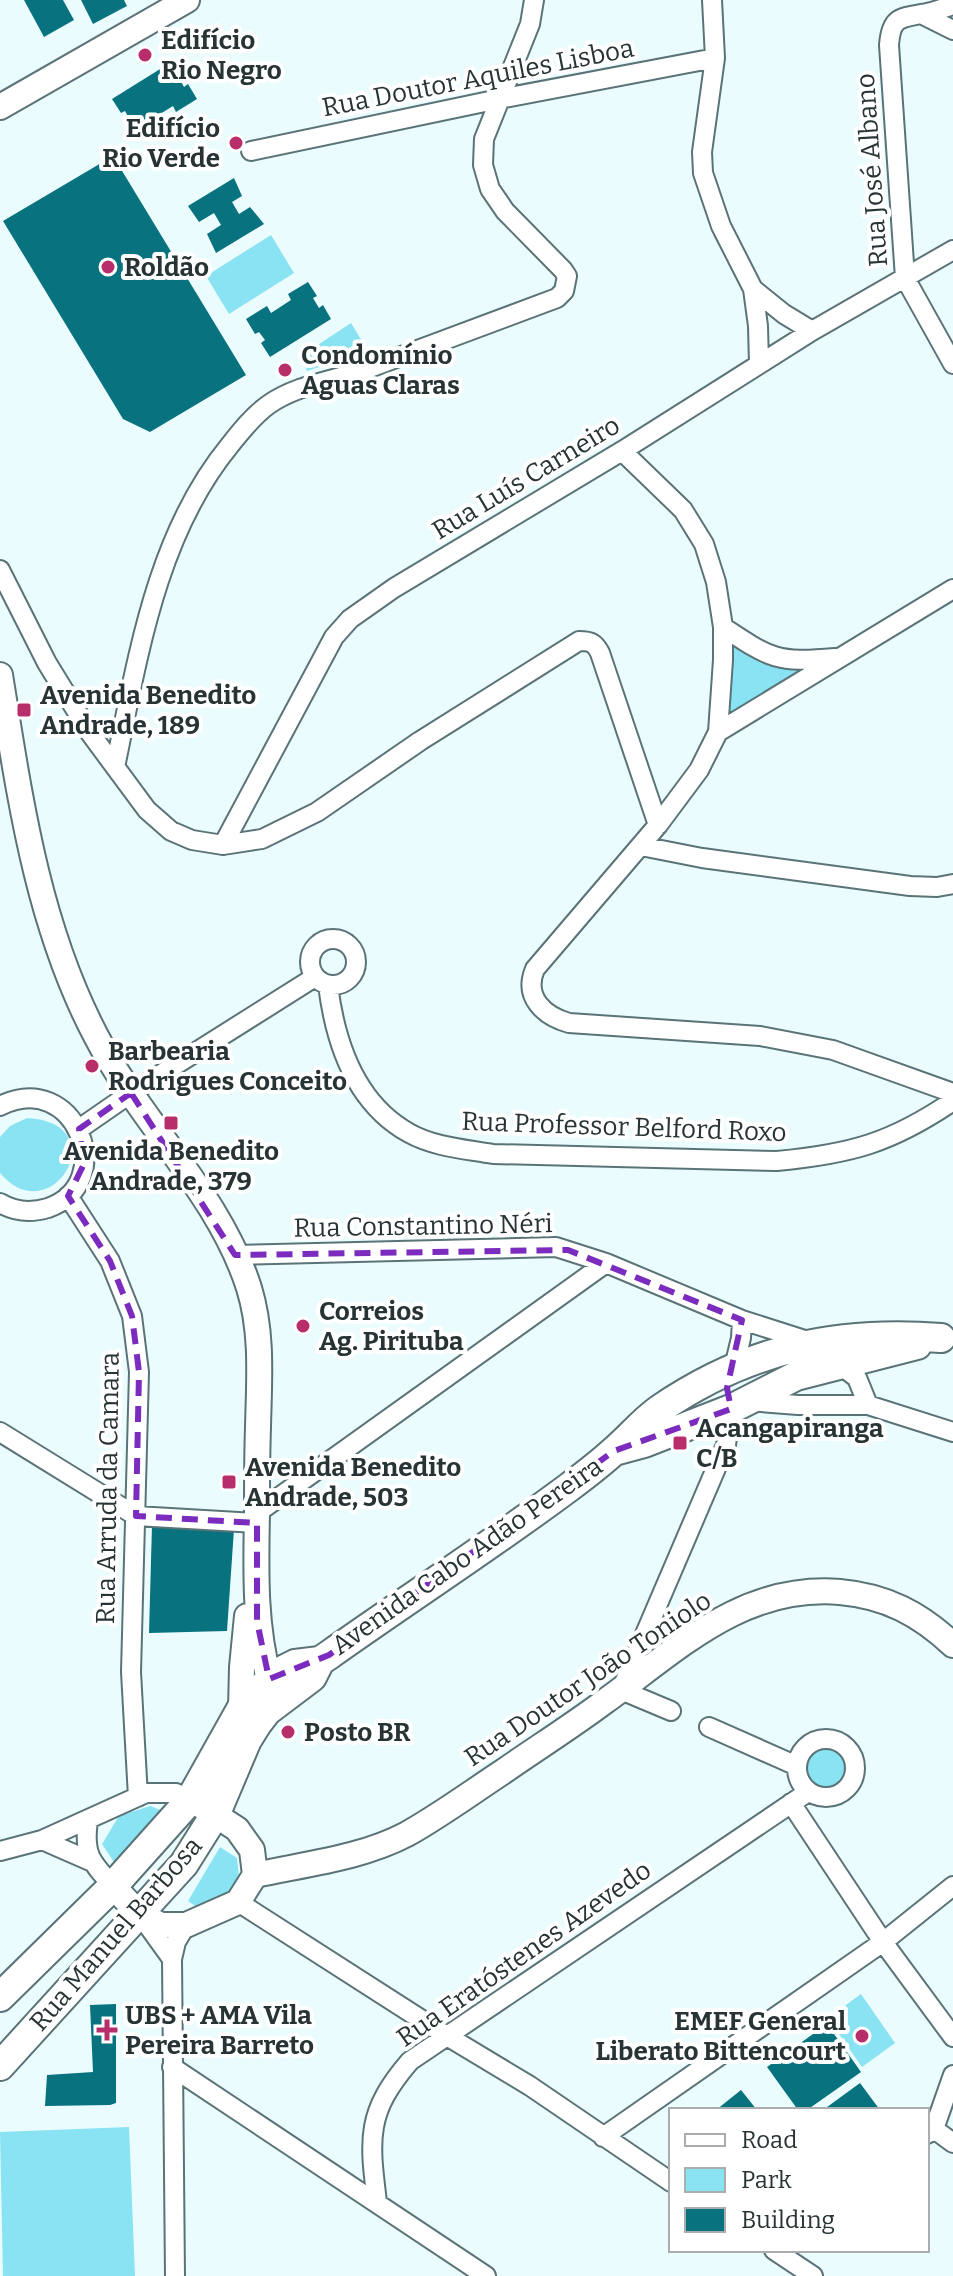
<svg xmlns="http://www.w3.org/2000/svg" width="953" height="2276" viewBox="0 0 953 2276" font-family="Bitter,serif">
  <rect width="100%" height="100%" fill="#ebfcff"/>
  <path fill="#89e3f2" d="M271 235 294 273 229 314 206 276Z
    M351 323 368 351 307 371 305 365 309 357 307 352Z
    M732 643 814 664 726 717Z
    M27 1118C118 1123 51 1234 0 1173V1137L10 1126Z
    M805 1768a22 22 0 1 1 44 0a22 22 0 1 1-44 0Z
    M150 1806 166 1812 114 1862 102 1844 119 1816Z
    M220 1847 237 1858 239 1876 232 1894 198 1908 188 1901Z
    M861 1994 895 2043 862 2067 828 2018Z
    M129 2127 135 2276H3L0 2132Z"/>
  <path fill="#08727e" d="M24 0H63L74 20 44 37Z
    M81 0H124L127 6 93 24Z
    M173 61 183 75 179 78 184 87 188 84 197 99 176 112 173 106 152 119 155 124 135 137 127 123 130 120 125 111 121 113 112 99Z
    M113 156 246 375 150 432 123 419 3 221Z
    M234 178 242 196 232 202 239 214 250 207 264 224 216 253 207 234 221 225 214 213 199 222 188 206Z
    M308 282 317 296 313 298 319 308 323 305 331 319 270 357 261 343 265 340 259 332 255 334 246 319 267 306 271 313 291 300 288 294Z
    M152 1525 234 1529 227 1631 149 1633Z
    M116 2004V2103L110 2105 45 2106 47 2075 93 2072 90 2005Z
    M827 2024 861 2072 807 2110H798L767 2067Z
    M860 2083 880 2110H823Z
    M741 2090 757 2110H716Z"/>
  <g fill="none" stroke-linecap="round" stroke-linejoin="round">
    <g stroke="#5a7377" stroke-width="22">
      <path id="street" d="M712 0 715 58 702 152 703 173 721 226 753 289 758 326 759 364
        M953 5C943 8 932 13 921 14 898 18 891 19 889 45L905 278 953 364
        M921 14 953 30
        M251 151 499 99 715 58
        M753 289 784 314 812 331
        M622 451 683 510 704 544 716 582 723 627V660L718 732 699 770 658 825 535 969C523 997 544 1016 569 1023L760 1036 833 1050 953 1093
        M0 570 47 663 90 733 147 810 171 831 192 840 223 845 262 839 317 812 420 741 579 641C591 641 595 643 600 653L658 825
        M723 627C771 659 777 663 835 658
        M718 732 953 589
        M115 767C138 657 156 535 230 445 241 431 253 416 268 405 296 385 332 381 364 370 429 346 493 322 557 298L564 291 567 276 563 270 505 211 490 189 483 165 484 139 530 24 534 0
        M223 845 334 637 350 619 394 588 622 451 812 331 953 250
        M641 846 702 858 910 886 937 887 953 884
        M310 962a23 23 0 1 1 46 0a23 23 0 1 1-46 0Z
        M328 985C335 1042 355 1103 409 1133 434 1147 465 1149 493 1154L777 1161C851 1154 891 1143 953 1101
        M0 1106C75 1068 120 1183 48 1208 31 1213 15 1212 0 1203
        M79 1129 131 1093 315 977
        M68 1196 110 1261 132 1316 139 1372 131 1672 138 1797
        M235 1255 556 1247 606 1263 742 1320 811 1342
        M839 1364 857 1378 868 1405
        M734 1367 741 1338 742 1320
        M748 1401 798 1405H868L953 1432
        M0 1432 136 1516 257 1523
        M257 1513 606 1263
        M671 1711 621 1690 726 1445 731 1409
        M709 1727 797 1766
        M797 1768a29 29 0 1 1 58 0a29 29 0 1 1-58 0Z
        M791 1803 883 1942 953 2037
        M88 1821C83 1854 91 1862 113 1886
        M42 1840 90 1861
        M0 1851 42 1840 146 1793H176L190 1800
        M238 1902 447 2036 530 2086 671 2182
        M141 1916 172 1959
        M172 2067 486 2276
        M934 2129 953 2143
        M927 2134 934 2129 953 2075
        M603 2137 883 1942 953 1886
        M377 2202C369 2138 366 2112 410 2061L808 1792
        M774 2250 813 2276
        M175 2276 172 1959 176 1942 186 1925"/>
    </g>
    <g stroke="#5a7377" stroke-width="28">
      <path id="secondary" d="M0 107 187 0
        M0 675C20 798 37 924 96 1036 140 1121 220 1196 249 1288 263 1333 259 1381 258 1427 257 1455 257 1483 257 1511 256 1569 254 1623 269 1679
        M241 1709 242 1667 247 1616
        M255 1875C305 1864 362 1858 407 1834 441 1815 472 1792 504 1771 537 1748 572 1726 604 1702 678 1649 742 1584 840 1592 886 1596 920 1614 953 1645
        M113 1886 139 1914 161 1925H186L238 1902 255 1875 252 1850 237 1829 200 1805"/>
    </g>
    <g stroke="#5a7377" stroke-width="32">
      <path id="primary" d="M618 1450 644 1443 731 1409 796 1376 917 1345
        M0 1997 113 1886 190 1800 241 1709 254 1694 281 1671 295 1664 320 1661 329 1655C408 1599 490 1546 568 1488 584 1476 600 1464 615 1450 630 1437 643 1421 660 1409 748 1349 836 1330 941 1338
        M0 2066 184 1864 216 1813 247 1740 257 1724 267 1711 312 1677 320 1661"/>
    </g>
    <use href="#street" stroke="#fff" stroke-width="18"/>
    <use href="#secondary" stroke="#fff" stroke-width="24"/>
    <use href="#primary" stroke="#fff" stroke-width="28"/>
  </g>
  <path fill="none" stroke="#7b2cbf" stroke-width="6" stroke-dasharray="16 10" stroke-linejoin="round" d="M131 1093 235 1255 568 1250 742 1320 727 1388 731 1409 614 1451 329 1655 269 1679 257 1621V1523L136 1516 139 1372 132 1316 110 1261 68 1196 84 1164 79 1129Z"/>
  <g fill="#b82e6b" stroke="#fff" stroke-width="3">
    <circle cx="145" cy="55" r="8"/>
    <circle cx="236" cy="143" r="8"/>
    <circle cx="108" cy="267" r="8"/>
    <circle cx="285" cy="370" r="8"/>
    <rect x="16" y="702" width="16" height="16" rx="4"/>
    <circle cx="92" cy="1066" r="8"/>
    <rect x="163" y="1115" width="16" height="16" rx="4"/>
    <circle cx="303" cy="1326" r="8"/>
    <rect x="672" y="1435" width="16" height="16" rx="4"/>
    <rect x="221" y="1474" width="16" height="16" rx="4"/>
    <circle cx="288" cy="1732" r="8"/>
    <path d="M103 2018h8v8h8v8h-8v8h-8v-8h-8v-8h8z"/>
    <circle cx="862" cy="2036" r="8"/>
  </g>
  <g text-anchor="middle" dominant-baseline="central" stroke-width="8" stroke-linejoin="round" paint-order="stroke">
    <g font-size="26" font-weight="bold" fill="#283335" stroke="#fff" text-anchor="start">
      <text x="161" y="40">Edifício<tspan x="161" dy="30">Rio Negro</tspan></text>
      <text x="220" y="128" text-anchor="end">Edifício<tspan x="220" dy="30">Rio Verde</tspan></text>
      <text x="124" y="267">Roldão</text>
      <text x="301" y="355">Condomínio<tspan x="301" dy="30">Aguas Claras</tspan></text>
      <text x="40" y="695">Avenida Benedito<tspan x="40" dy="30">Andrade, 189</tspan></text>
      <text x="108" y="1051">Barbearia<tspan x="108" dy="30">Rodrigues Conceito</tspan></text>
      <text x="171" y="1151" text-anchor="middle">Avenida Benedito<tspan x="171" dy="30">Andrade, 379</tspan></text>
      <text x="319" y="1311">Correios<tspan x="319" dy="30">Ag. Pirituba</tspan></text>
      <text x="696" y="1428">Acangapiranga<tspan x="696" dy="30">C/B</tspan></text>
      <text x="245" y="1467">Avenida Benedito<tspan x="245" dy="30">Andrade, 503</tspan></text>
      <text x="304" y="1732">Posto BR</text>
      <text x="125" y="2015">UBS + AMA Vila<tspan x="125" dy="30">Pereira Barreto</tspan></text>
      <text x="846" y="2021" text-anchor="end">EMEF General<tspan x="846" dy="30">Liberato Bittencourt</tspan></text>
    </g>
    <g font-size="26" fill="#283335" stroke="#fff">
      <text transform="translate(478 78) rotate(-11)">Rua Doutor Aquiles Lisboa</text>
      <text transform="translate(872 170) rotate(-94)">Rua José Albano</text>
      <text transform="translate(526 478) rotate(-31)">Rua Luís Carneiro</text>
      <text transform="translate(624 1127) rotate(2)">Rua Professor Belford Roxo</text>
      <text transform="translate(423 1226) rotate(-1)">Rua Constantino Néri</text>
      <text transform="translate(108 1488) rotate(-89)">Rua Arruda da Camara</text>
      <text transform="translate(467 1556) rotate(-35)">Avenida Cabo Adão Pereira</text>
      <text transform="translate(588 1679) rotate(-34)">Rua Doutor João Toniolo</text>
      <text transform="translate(116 1934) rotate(-49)">Rua Manuel Barbosa</text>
      <text transform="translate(524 1954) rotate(-35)">Rua Eratóstenes Azevedo</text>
    </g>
  </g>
  <rect x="669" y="2108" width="260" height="144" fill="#ffffff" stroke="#a9adae" stroke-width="2"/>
  <rect x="685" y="2134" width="40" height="12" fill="#ffffff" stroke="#a9adae" stroke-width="2"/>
  <text x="741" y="2148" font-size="24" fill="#283335">Road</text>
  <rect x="685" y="2168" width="40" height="24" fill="#89e3f2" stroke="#a9adae" stroke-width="2"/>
  <text x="741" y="2188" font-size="24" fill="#283335">Park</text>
  <rect x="685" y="2208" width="40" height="24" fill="#08727e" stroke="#a9adae" stroke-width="2"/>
  <text x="741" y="2228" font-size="24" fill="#283335">Building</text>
</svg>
